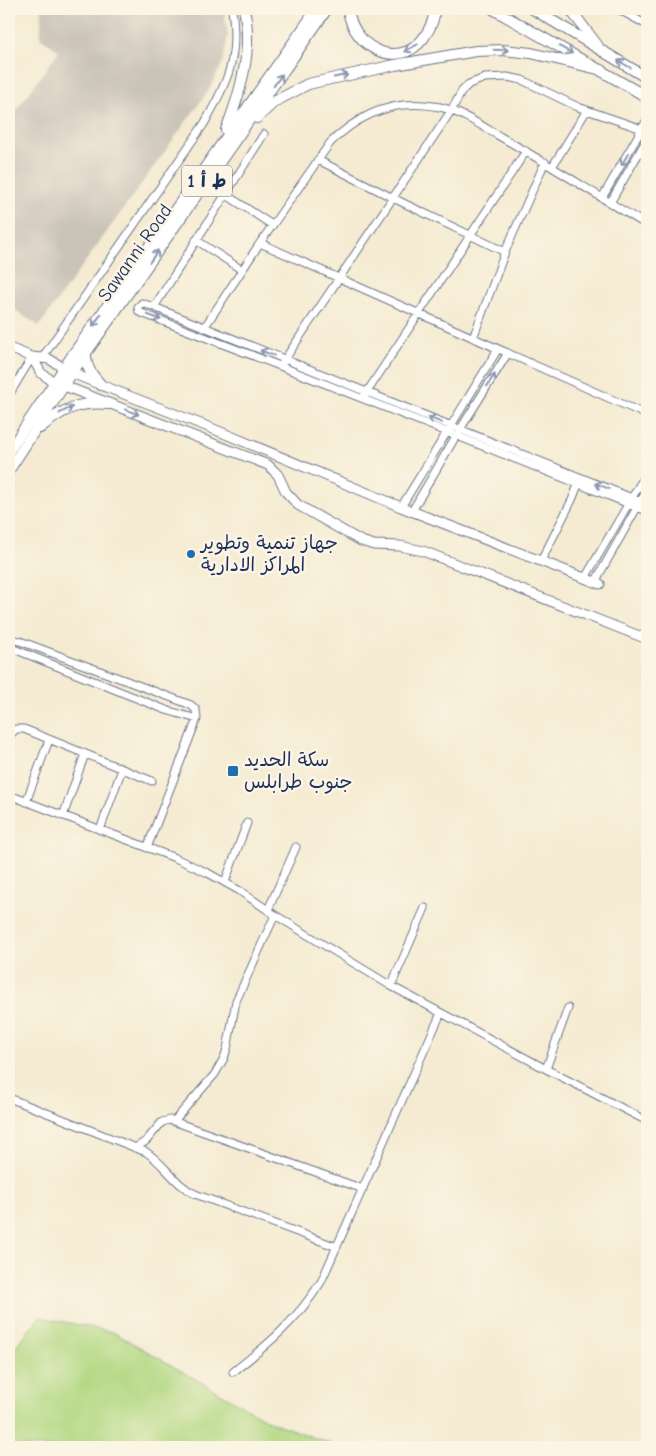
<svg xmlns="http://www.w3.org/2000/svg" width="656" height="1456" viewBox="0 0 656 1456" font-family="'Comic Neue','Playpen Sans Arabic',sans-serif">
  <rect width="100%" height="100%" fill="#fcf5e5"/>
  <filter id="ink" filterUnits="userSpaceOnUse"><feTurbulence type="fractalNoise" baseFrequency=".02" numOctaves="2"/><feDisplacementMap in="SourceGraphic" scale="10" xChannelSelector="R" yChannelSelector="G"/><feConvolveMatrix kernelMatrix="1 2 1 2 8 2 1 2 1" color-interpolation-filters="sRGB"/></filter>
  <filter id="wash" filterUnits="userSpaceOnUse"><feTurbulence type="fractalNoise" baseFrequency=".0096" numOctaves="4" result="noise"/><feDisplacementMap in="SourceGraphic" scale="20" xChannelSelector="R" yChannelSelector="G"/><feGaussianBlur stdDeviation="1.12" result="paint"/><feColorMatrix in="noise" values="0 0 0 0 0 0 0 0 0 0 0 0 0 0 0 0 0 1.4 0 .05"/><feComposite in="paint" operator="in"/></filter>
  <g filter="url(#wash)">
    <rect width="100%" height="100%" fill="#f5ebd2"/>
    <path fill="#cac3b8" d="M42 9H223L228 35 223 62 209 90 39 326 9 306V121L59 51 40 37Z"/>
    <path fill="#b2d882" stroke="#668470" d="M40 1317 113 1332 269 1421 339 1447H9V1354Z"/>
  </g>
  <g filter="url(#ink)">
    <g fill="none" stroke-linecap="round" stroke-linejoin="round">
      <g stroke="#677187" stroke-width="9">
        <path id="minor" d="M618 9 647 25
          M318 160 393 198 505 252
          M552 167 587 110
          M225 194 272 225
          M602 198 647 120
          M610 203 647 139
          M196 240 242 270
          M260 243 647 415
          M154 307 264 134
          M204 328 260 243 330 143C360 113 396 98 440 107 461 112 482 126 501 137 550 165 598 196 647 225
          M473 338 505 252 545 162
          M42 358 204 124C228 82 239 58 232 9
          M283 362 451 111 462 91 469 84 485 78 507 77 522 80 578 107 642 129
          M9 395 32 357
          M365 395 526 151
          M647 504 154 307 142 303 138 307 139 312 280 366 647 511
          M401 507 498 349
          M412 511 456 436 508 353
          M541 561 572 500 580 480
          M585 578 647 472
          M595 582 647 490
          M9 639 20 641 191 705 196 710 197 719 147 848
          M9 647 166 710 197 719
          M9 736 16 729H24L152 781
          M9 795 175 858 208 873 240 891 275 915 391 986 546 1069 647 1121
          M26 802 49 740
          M63 816 85 754
          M100 830 122 769
          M225 882 247 823
          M268 910 296 847
          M391 986 425 908
          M546 1069 568 1008
          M9 1098 146 1152C165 1164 174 1184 195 1194L337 1247
          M174 1121 215 1074 224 1058 227 1049 236 1001 275 915
          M135 1148 146 1141 162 1122 170 1120 363 1189
          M233 1372C269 1344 296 1321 321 1282L441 1013"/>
      </g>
      <g stroke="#677187" stroke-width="11">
        <path id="major" d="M9 348 32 357 49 359 72 373 101 385 216 430 401 507 600 584
          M32 357 41 373 54 382 268 465 278 475 286 492 298 505 361 541 374 545 400 546 423 551 647 639"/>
      </g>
      <g stroke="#677187" stroke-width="12">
        <path id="highway" d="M348 9C353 51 405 74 428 31 432 24 435 17 434 9
          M493 9 647 97
          M533 9 647 78
          M570 9 598 46
          M257 118 274 102 308 84 395 65 476 51 503 50 531 53 602 70
          M226 130C241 92 253 49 244 9
          M86 353C85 367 92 375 101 385
          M40 428C63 409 79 401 109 404
          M9 451 74 353 317 9
          M9 470 72 373 327 9"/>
      </g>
      <use href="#minor" stroke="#fff" stroke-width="7"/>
      <use href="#major" stroke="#fff" stroke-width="9"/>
      <use href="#highway" stroke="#fff" stroke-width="10"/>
    </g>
    <defs><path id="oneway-shaft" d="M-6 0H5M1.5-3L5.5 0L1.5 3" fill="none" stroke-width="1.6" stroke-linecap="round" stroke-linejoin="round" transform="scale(1.25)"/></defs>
    <g stroke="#8d97ae">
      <use href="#oneway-shaft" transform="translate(411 48) rotate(152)"/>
      <use href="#oneway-shaft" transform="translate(501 50) rotate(2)"/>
      <use href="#oneway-shaft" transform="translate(566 50) rotate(29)"/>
      <use href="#oneway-shaft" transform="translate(624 64) rotate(-150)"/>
      <use href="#oneway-shaft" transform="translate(341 76) rotate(-11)"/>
      <use href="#oneway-shaft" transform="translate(278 80) rotate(-55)"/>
      <use href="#oneway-shaft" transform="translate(625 159) rotate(120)"/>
      <use href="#oneway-shaft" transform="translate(154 256) rotate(-55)"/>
      <use href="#oneway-shaft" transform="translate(154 317) rotate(21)"/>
      <use href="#oneway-shaft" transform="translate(97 320) rotate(125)"/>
      <use href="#oneway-shaft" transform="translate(267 353) rotate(-159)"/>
      <use href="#oneway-shaft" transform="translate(491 380) rotate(-58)"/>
      <use href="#oneway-shaft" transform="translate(66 410) rotate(-27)"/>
      <use href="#oneway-shaft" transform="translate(132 412) rotate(21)"/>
      <use href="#oneway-shaft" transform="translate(435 420) rotate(-158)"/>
      <use href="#oneway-shaft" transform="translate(602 486) rotate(-158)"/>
    </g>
  </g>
  <g fill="#1f6fb2" stroke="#fcf5e5" stroke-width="2">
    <circle cx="191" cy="554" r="5"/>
    <rect x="227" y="765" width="12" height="12" rx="2.5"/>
  </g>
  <g text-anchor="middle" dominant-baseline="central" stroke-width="5" stroke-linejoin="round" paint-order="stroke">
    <rect fill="#fcf5e5" stroke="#5e6a86" stroke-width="1" x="182" y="165.5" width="50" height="31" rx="4"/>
    <g font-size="18" font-weight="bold" fill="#1b2f5e">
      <text x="207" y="181">ط أ 1</text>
    </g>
    <g font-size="19" fill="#1b2f5e" stroke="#fcf5e5">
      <text transform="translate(135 253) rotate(-55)">Sawanni Road</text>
    </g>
    <g font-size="19" fill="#1b2f5e" stroke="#fcf5e5" text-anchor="start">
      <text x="201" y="543">جهاز تنمية وتطوير<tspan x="201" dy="22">المراكز الادارية</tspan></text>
      <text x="244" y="760">سكة الحديد<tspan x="244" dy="22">جنوب طرابلس</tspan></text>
    </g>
  </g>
  <rect width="656" height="1456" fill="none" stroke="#fcf5e5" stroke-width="30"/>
</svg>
